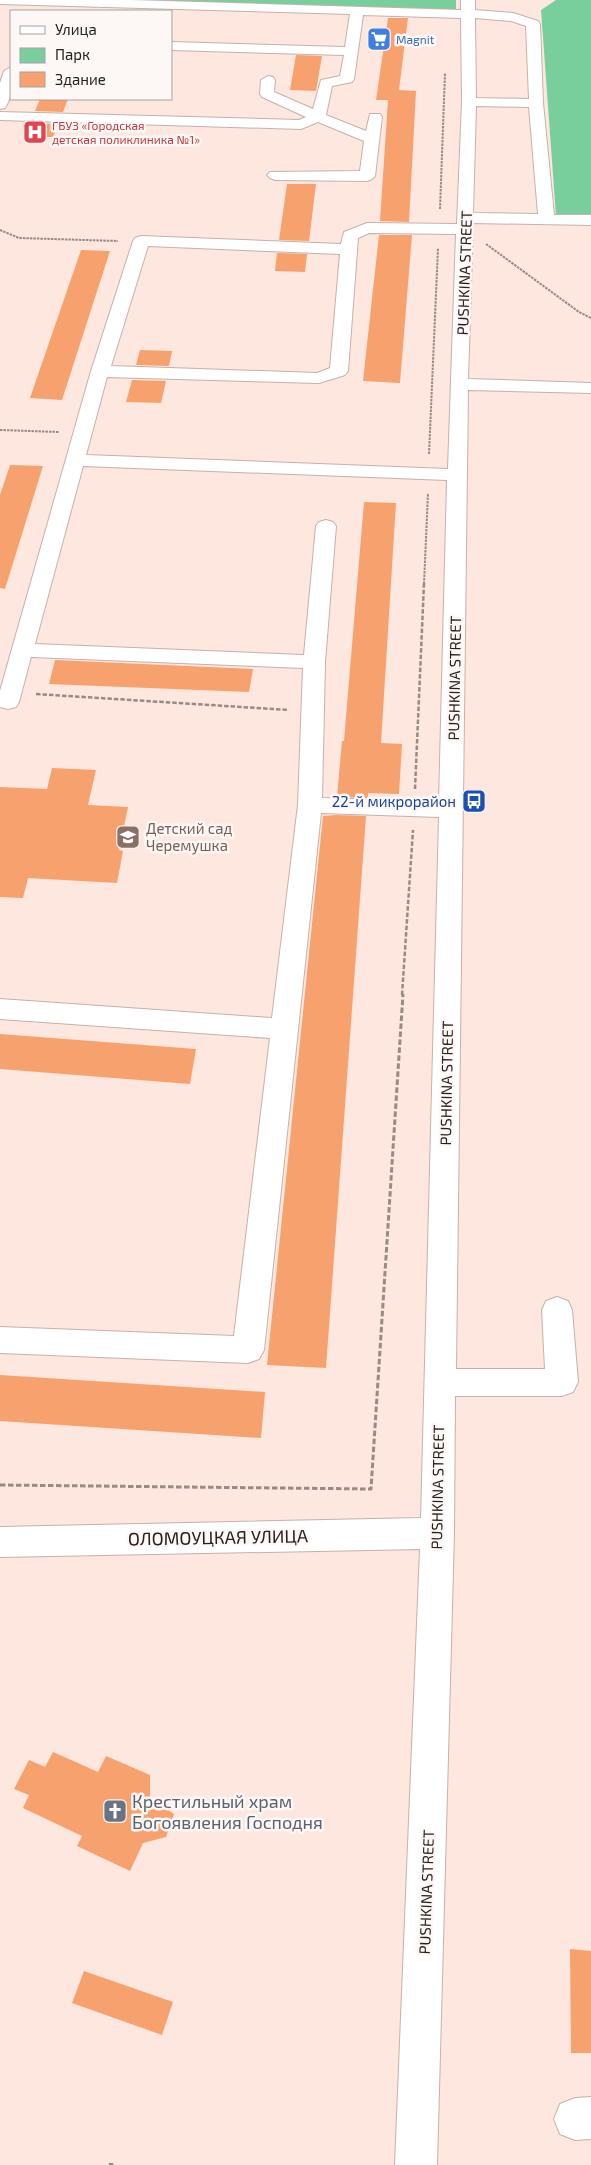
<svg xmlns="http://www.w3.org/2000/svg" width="591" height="2165" viewBox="0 0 591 2165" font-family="'Exo 2',sans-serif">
  <rect width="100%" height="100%" fill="#fde7de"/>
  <path fill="#79cf9b" d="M66 0H456V12Z
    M556 0H591V216H556L541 10Z"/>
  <path fill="#f7a16e" d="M388 18H408L399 90 416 91 409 222 380 221 388 100H376Z
    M296 55 322 56 316 91 290 90Z
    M40 99H68L63 112 35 111Z
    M30 123 58 124 53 137H25Z
    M287 184H316L309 241 279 240Z
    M379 235H412L400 383 363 381Z
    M81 250 110 251 62 400 30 398Z
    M277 253 307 254 305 272 275 271Z
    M140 350 172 351 169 366 136 365Z
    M132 380 166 381 161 403 126 402Z
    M10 465 43 466 5 589 0 588V495Z
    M364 502 396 503 381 743 402 744 399 794 368 793V798L337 797 342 741H344Z
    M55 660 253 669 249 692 49 684Z
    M52 768 96 770 88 805 128 807 119 850 123 851 117 883 28 878 23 898 0 897V787L47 789Z
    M336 815 366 816 326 1368 267 1365 323 816Z
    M0 1034 196 1049 190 1084 0 1069Z
    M0 1375 265 1392 261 1438 0 1421Z
    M53 1752 98 1772 106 1756 150 1775V1798L174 1814 166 1837 143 1843 130 1871 77 1846 82 1836 23 1808 29 1795 14 1789 29 1760 45 1767Z
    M570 1949 591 1951V2053H571Z
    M84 1971 173 2002 162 2035 72 2003Z"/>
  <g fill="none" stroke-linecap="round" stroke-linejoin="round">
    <g stroke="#c6b1a8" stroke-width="2">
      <path id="minor" d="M0 0H132L461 10V0H475V10L513 13 538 21 540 24 543 103 554 215H591V225L473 223 468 379 591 383V393L468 390 456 1369H545L542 1310 546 1301 557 1297 568 1301 572 1310 578 1382 573 1392 562 1396H455L454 1533 437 2165H395L420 1549 0 1557V1527L421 1518 439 817 321 813 264 1350 259 1359 248 1363 0 1353V1327L234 1336 270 1038 0 1019V999L272 1018 298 805 303 668 31 657 19 702 16 707 8 709 0 707V691L91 371 133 241 135 238 141 236 341 244 344 232 367 223 457 224 462 102 461 18 363 15 354 79 352 82 332 86 326 115 366 131 370 114H380L382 117 375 176 372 179 367 181 275 180 270 178 267 175 270 172 360 171 364 141 318 122 301 129 0 120V112L299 120 306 117 262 97 260 94 261 80 268 76 273 77 275 80 274 92 313 109 321 80 340 76 344 55 171 50V42L345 47 350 14 0 4ZM475 18 511 21 526 26 529 99 476 98ZM476 106 529 107 538 214 473 213ZM369 233 456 234 448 469 86 455 107 377 319 383 345 375 348 371 358 238ZM148 246 340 254 330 368 317 373 111 366ZM83 466 447 480 439 802 322 798 325 662 336 526 333 522 326 520 319 522 316 526 304 655 35 644Z
        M11 67C12 80 13 96 5 108L0 109V83L4 71Z
        M591 2097V2139L575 2140 560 2134 554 2119 560 2104 575 2098Z"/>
    </g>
    <path stroke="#9a8a84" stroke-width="2" stroke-dasharray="2.5 1" stroke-linecap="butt" d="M440 209 445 73
      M0 230 19 238 118 241
      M486 244 579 312 591 318
      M0 430 59 432
      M429 454 438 248
      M424 584 428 493"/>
    <path stroke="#9a8a84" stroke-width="2.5" stroke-dasharray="4.5 2" stroke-linecap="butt" d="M36 694 289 710
      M415 789 424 583
      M402 995 413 830"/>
    <path stroke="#9a8a84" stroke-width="3" stroke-dasharray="5.5 2.5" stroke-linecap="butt" d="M0 1485 371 1489 403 994"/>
    <path stroke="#9a8a84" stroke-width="4.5" stroke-dasharray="7 3" stroke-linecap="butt" d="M111 2163V2165"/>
    <use href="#minor" fill="#fff" fill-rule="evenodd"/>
  </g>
  <defs>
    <g id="supermarket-square" transform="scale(1.25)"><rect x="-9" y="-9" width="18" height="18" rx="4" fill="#3f7fe0" stroke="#fdf8f6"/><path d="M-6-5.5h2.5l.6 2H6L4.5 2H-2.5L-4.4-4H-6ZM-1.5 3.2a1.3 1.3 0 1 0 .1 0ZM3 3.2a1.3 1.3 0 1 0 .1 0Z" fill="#fff"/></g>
    <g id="hospital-square" transform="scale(1.25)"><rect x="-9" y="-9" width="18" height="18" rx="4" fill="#e0444e" stroke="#fdf8f6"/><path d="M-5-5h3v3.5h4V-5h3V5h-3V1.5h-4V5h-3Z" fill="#fff"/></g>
    <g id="bus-square" transform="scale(1.25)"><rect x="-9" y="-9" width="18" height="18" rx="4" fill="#1a4fb4" stroke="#fdf8f6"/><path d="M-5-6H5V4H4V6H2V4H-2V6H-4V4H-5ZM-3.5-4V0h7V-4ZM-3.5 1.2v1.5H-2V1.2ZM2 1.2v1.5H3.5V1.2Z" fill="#fff"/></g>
    <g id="school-square" transform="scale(1.25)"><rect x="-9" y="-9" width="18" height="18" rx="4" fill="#8d6e63" stroke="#fdf8f6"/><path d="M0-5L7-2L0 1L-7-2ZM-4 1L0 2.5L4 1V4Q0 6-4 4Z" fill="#fff"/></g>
    <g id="church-square" transform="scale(1.25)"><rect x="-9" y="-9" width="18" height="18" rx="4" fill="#6b7280" stroke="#fdf8f6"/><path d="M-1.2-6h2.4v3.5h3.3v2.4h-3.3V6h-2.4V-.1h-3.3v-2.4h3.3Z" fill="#fff"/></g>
  </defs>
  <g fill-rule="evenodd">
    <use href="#supermarket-square" x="379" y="39"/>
    <use href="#hospital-square" x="35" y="132"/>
    <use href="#bus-square" x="474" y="801"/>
    <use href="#school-square" x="128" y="837"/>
    <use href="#church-square" x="115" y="1811"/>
  </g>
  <g text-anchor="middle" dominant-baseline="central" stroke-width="5" stroke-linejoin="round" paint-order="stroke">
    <g font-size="12" fill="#366cbe" stroke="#fdf8f6" text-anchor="start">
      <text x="396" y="39">Magnit</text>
    </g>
    <g font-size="12" fill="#be3a42" stroke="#fdf8f6" text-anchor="start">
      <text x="52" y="125">ГБУЗ «Городская<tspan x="52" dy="14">детская поликлиника №1»</tspan></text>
    </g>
    <g font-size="15" fill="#29211e" stroke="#fdf8f6">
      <text transform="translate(464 273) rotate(-88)">PUSHKINA STREET</text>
      <text transform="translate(454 678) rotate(-89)">PUSHKINA STREET</text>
      <text transform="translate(446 1083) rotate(-89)">PUSHKINA STREET</text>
      <text transform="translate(437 1487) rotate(-89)">PUSHKINA STREET</text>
      <text transform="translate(426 1892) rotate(-88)">PUSHKINA STREET</text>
    </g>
    <g font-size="15" fill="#164399" stroke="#fdf8f6" text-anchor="end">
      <text x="456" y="801">22-й микрорайон</text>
    </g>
    <g font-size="15" fill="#785e54" stroke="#fdf8f6" text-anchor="start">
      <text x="146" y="828">Детский сад<tspan x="146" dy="17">Черемушка</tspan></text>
    </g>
    <g font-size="18" fill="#29211e" stroke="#fdf8f6">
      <text transform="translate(218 1537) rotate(-1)">ОЛОМОУЦКАЯ УЛИЦА</text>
    </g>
    <g font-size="18" fill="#5b616d" stroke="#fdf8f6" text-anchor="start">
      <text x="132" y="1801">Крестильный храм<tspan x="132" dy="21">Богоявления Господня</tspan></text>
    </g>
  </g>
  <rect x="10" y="10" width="162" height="90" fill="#fdf8f6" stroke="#a8a2a0"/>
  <rect x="20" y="26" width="25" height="8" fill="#ffffff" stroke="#a8a2a0"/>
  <text x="55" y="35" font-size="15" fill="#29211e">Улица</text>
  <rect x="20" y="48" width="25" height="15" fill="#79cf9b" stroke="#a8a2a0"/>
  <text x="55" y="60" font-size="15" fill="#29211e">Парк</text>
  <rect x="20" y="72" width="25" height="15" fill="#f7a16e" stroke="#a8a2a0"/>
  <text x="55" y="85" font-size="15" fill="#29211e">Здание</text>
</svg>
